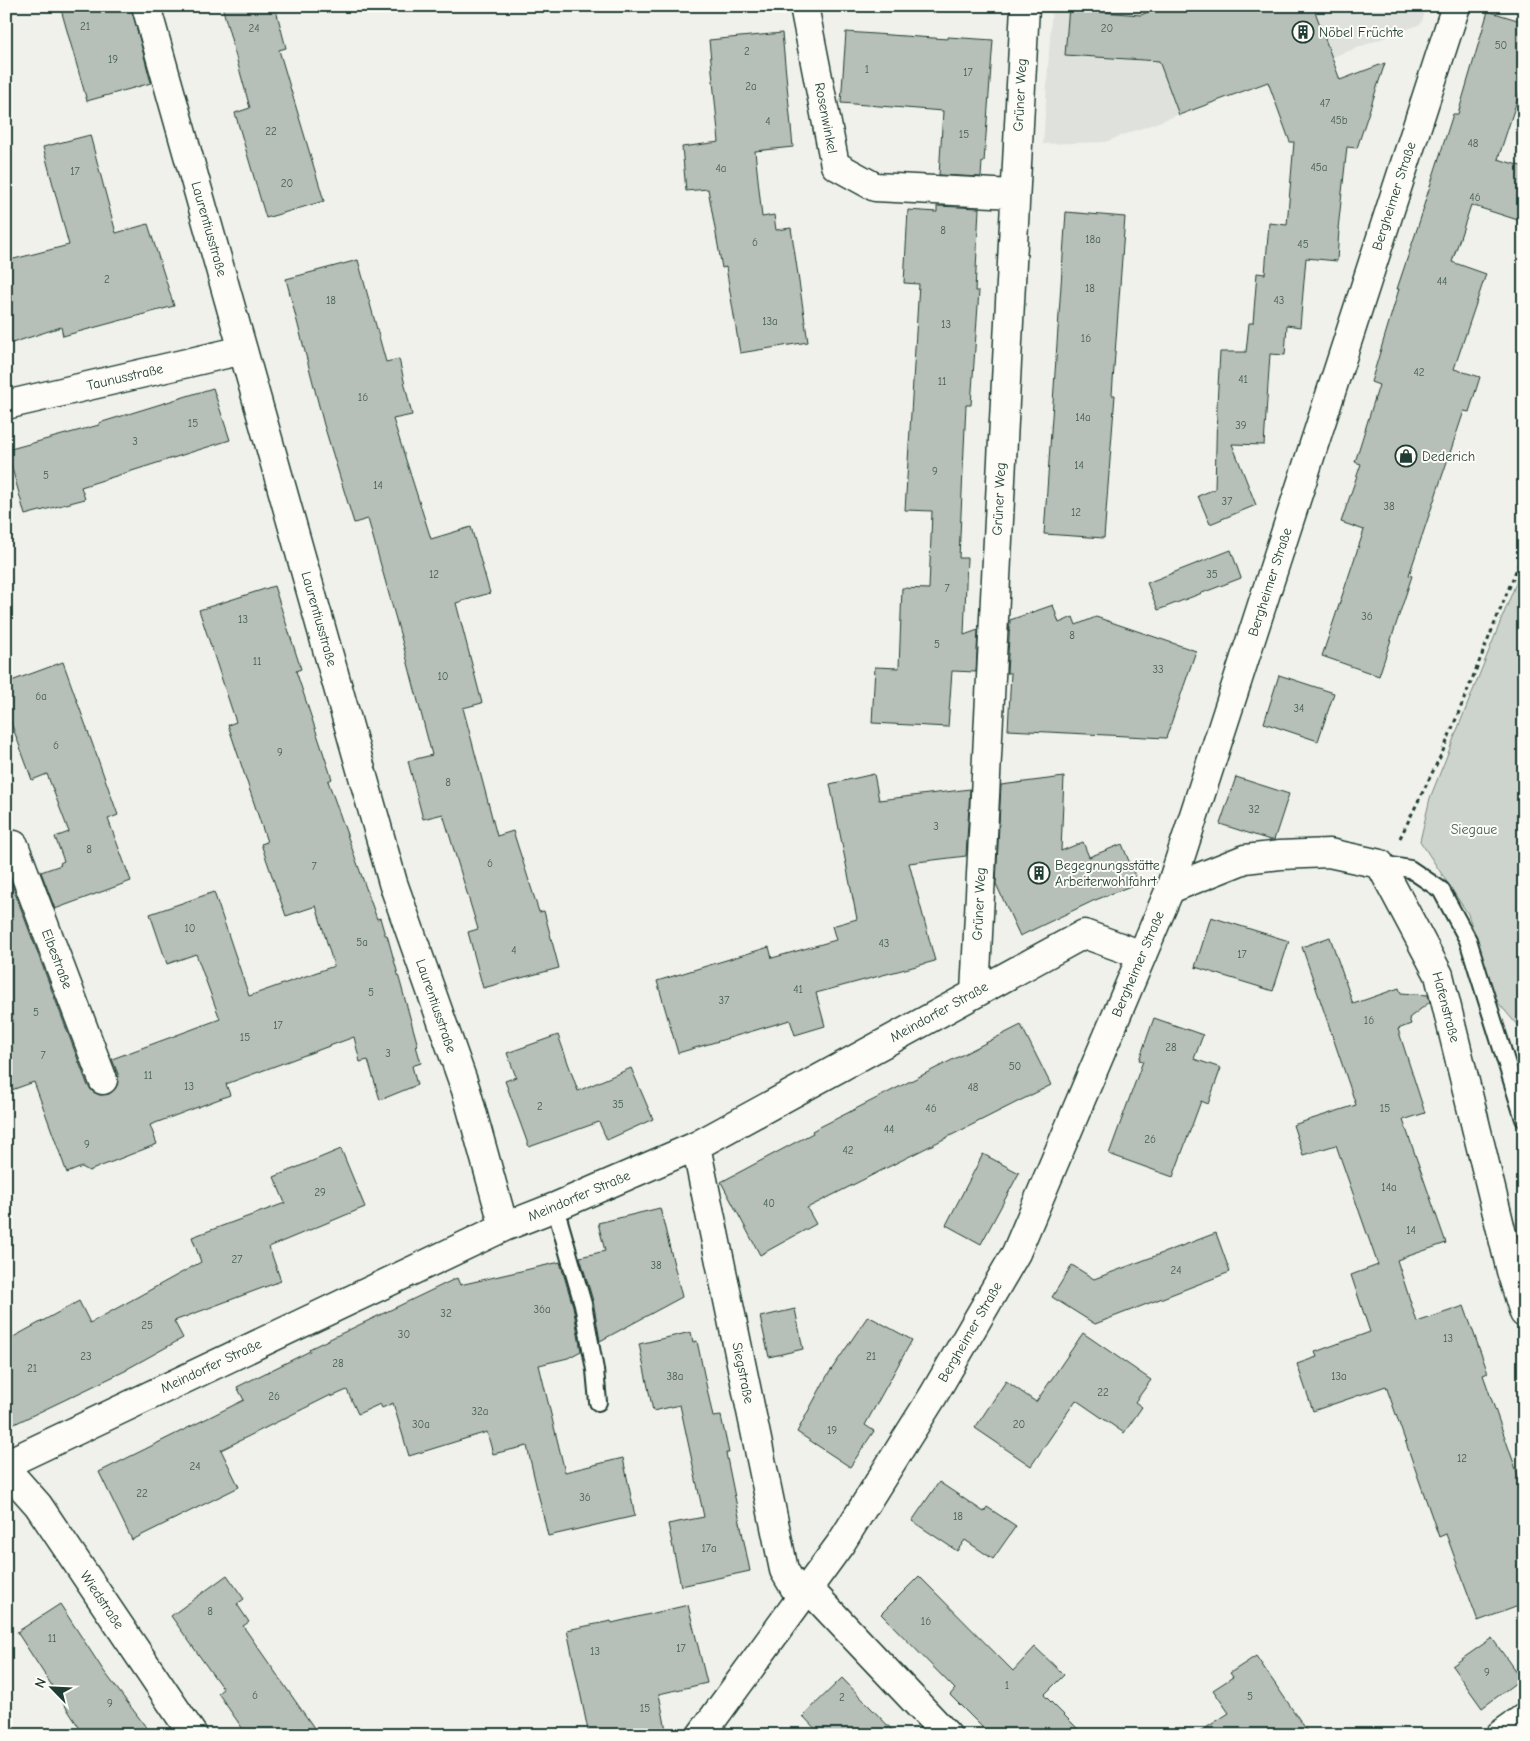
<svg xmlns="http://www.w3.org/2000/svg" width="1530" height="1741" viewBox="0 0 1530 1741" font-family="'Comic Neue',sans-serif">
  <rect width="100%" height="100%" fill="#f0f1eb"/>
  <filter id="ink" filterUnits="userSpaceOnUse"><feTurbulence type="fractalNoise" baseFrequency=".02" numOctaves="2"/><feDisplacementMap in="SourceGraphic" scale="10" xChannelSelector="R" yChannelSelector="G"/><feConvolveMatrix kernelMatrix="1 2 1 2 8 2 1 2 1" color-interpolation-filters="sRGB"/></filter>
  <g filter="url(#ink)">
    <path fill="#dfe2dc" d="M1052 6H1427L1421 24 1105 142 1043 144Z"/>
    <path fill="#cdd3cd" stroke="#768880" d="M1524 563V1033L1495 999 1468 914 1420 841 1430 798Z"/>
    <path fill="#b6bfb8" stroke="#1f3d34" d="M60 6H131L151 83 87 101Z
      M222 6H275L286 48 279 50 324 201 266 218 235 113 250 108Z
      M1069 6H1102V12L1141 15 1162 6H1313L1340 80 1385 63 1357 148 1347 147 1338 229H1339L1337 261 1306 258 1300 327 1287 325 1285 355 1270 354 1264 445 1232 444 1256 505 1210 524 1198 496 1215 489 1217 404 1220 352H1246L1249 323H1253L1257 273 1265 274 1269 223 1287 225 1294 142H1290L1268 82 1179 115 1159 61 1065 55Z
      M1488 11 1524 22V79L1498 159 1524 167V222L1471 205 1452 262 1486 274 1454 369 1480 377 1469 412 1464 411 1409 575 1412 576 1379 676 1322 656 1364 530 1341 522 1361 464 1355 462 1379 385 1371 382 1399 289H1397L1424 208H1423L1453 114H1458Z
      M846 32 948 39V37L993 40 984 162H982L981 177 939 175 943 111 841 103Z
      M782 33 793 147 755 151 762 217 774 215 776 230 791 228 808 342 740 353 726 267 722 268 708 189 686 191 682 147 719 142 709 40Z
      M90 135 116 233 148 224 174 306 63 336 61 327 6 345V261L69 245 43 147Z
      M937 206 979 208 975 291H979L971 405H966L959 558H967L964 635 978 630 976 672 952 671 948 727 872 723 875 667 899 668 902 588 929 589 932 511 905 510 919 284 904 283 908 210 937 212Z
      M1066 212 1125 217 1112 395H1115L1104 538 1044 534Z
      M358 260 386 362 399 359 412 415 393 419 431 539 471 527 490 593 456 603 482 703 463 708 497 836 513 831 539 912 544 911 559 968 483 988 468 932 478 929 443 814 423 819 408 761 432 755 404 648 368 519 354 523 324 425 286 279Z
      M213 388 230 440 81 487 85 499 25 515 7 450 99 425V423Z
      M1231 550 1241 578 1158 610 1147 583Z
      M274 586 301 669 296 671 332 779 328 781 377 919 380 918 385 935H387L418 1046H416L421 1063 412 1066 417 1085 380 1100 368 1060 360 1062 354 1037 226 1084 230 1095 150 1125 157 1144 89 1171 82 1167 67 1173 34 1082 6 1092V869L88 1086 93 1092 100 1095 109 1094 115 1089 118 1083V1074L112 1059 220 1019 196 954 167 964 150 914 214 892 249 996 334 966 316 906 286 916 261 844 267 842 228 725 236 722 199 610Z
      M1053 605 1059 623 1073 617 1076 625 1096 617 1196 651 1166 738 1008 730 1011 673H1007L1010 620Z
      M63 662 118 815 108 819 131 881 55 909 41 872 61 865 60 863 64 861 55 837 69 832 47 774 32 780 6 709V683Z
      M1279 675 1334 693 1318 741 1264 723Z
      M874 774 879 800 970 789 966 856 909 863 935 961 816 993 825 1026 795 1035 790 1020 678 1053 657 981 769 947 772 958 836 940 832 926 857 919 830 784Z
      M1064 777 1061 851 1083 842 1089 857 1122 844 1138 883 1093 901 1020 936 996 884 1001 785Z
      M1236 777 1289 794 1274 840H1270L1220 824Z
      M1211 917 1289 941 1273 991 1195 967Z
      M1330 937 1353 1004 1399 988 1401 993 1428 995 1430 1002 1409 1018 1411 1024 1398 1029 1425 1113 1403 1120 1446 1243 1397 1260 1417 1322 1464 1306 1488 1373 1483 1375 1524 1492V1604L1478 1621 1446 1534 1439 1537 1386 1386 1313 1411 1297 1364 1317 1357 1315 1352 1370 1332 1351 1275 1378 1265 1336 1145 1303 1155 1293 1125 1356 1105 1302 947Z
      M1154 1018 1203 1035 1194 1059 1221 1068 1208 1104 1201 1101 1173 1177 1109 1154 1143 1061 1139 1060Z
      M1021 1025 1051 1085 807 1208 816 1224 760 1255 721 1182 813 1133 812 1131Z
      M558 1035 578 1091 631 1068 653 1119 607 1140 599 1122 529 1147 505 1081 516 1077 507 1053Z
      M341 1149 365 1207 269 1247 281 1281 174 1321 183 1338 127 1369V1370L6 1428V1341L79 1301 90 1323 201 1262 192 1237 285 1203 274 1177Z
      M983 1154 1019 1173 981 1244 946 1225Z
      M660 1208 682 1297 600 1341 593 1301 580 1257 605 1251 598 1223Z
      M1216 1233 1230 1272 1095 1324 1052 1297 1072 1265 1094 1279Z
      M560 1262 573 1306 581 1351 568 1358 539 1365 565 1472 623 1458 635 1516 548 1536 527 1446 493 1454 487 1432 409 1456 393 1403 382 1408 380 1404 358 1414 347 1390 331 1397V1395L221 1450 239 1487 132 1540 99 1472 244 1400 237 1387 310 1351 309 1349 457 1278 460 1285Z
      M795 1309 803 1349 769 1357 760 1317Z
      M868 1316 912 1340 865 1425 874 1431 850 1467 797 1432 827 1376Z
      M691 1332 693 1342 697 1341 713 1417 721 1416 729 1453H726L750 1571 681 1586 668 1524 704 1517 680 1405 653 1411 639 1344Z
      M1083 1333 1151 1380 1135 1402 1142 1407 1124 1433 1076 1400 1031 1466 975 1428 1006 1381 1036 1402Z
      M939 1482 984 1512 987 1507 1016 1526 993 1559 965 1540 957 1551 912 1521Z
      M227 1575 244 1599 237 1604 249 1622 243 1626 319 1735H247L218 1693 223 1689 171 1616Z
      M919 1576 1013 1671 1035 1647 1064 1675 1044 1695 1084 1735H990L950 1695 955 1689 881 1614Z
      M60 1604 103 1670 152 1735H84L17 1632Z
      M688 1605 707 1683 659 1694 667 1735H589L567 1630 611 1621 612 1623Z
      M1492 1638 1521 1679 1482 1708 1452 1666Z
      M1256 1656 1310 1735H1195L1229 1713 1213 1690 1233 1677 1230 1673Z
      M842 1678 897 1735H821L803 1716Z"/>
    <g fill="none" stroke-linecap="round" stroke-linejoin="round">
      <g stroke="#1f3d34" stroke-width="20">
        <path id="service" d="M1380 864 1410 869 1441 890 1468 940 1524 1119
          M555 1207 583 1304 595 1370 598 1402"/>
      </g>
      <g stroke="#1f3d34" stroke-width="31">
        <path id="minor" d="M146 6 393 883 466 1090 504 1227
          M804 6 835 165 875 187 1014 194
          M6 405 243 350
          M6 848 14 845 103 1080
          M1170 889 1245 859 1280 855 1329 853 1380 864 1439 975 1511 1271 1524 1313
          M975 993 1025 6
          M696 1146 784 1570 800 1597
          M6 1464 504 1227 555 1207 696 1146 1084 934 1142 955
          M6 1469 38 1505 193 1735
          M807 1587 947 1735
          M1500 1735 1524 1718"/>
      </g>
      <g stroke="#1f3d34" stroke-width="31">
        <path id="tertiary" d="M701 1735 841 1543 933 1396 1016 1253 1170 889 1456 6"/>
      </g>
      <path stroke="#1f3d34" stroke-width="3" stroke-dasharray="4 4" stroke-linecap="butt" d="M1400 838 1443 751 1524 551"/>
      <use href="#service" stroke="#fdfcf7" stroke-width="16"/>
      <use href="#minor" stroke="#fdfcf7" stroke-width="28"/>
      <use href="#tertiary" stroke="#fdfcf7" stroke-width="28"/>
    </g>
  </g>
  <defs>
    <g id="building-ring" transform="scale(1.125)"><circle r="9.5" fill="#fdfcf7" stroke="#1f3d34" stroke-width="1.5"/><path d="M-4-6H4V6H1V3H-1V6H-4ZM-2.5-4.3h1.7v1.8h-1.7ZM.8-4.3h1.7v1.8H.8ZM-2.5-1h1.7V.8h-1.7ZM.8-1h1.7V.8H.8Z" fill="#1f3d34"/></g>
    <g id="shop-ring" transform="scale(1.125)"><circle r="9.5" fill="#fdfcf7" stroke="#1f3d34" stroke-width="1.5"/><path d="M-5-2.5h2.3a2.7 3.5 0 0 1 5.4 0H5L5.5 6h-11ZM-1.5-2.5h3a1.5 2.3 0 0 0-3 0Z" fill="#1f3d34"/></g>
  </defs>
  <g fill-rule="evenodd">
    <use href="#building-ring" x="1303" y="32"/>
    <use href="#shop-ring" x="1406" y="456"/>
    <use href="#building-ring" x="1039" y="873"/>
  </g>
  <g text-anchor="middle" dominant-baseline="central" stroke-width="4" stroke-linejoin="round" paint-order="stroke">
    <g font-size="11" fill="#455e55">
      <text x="85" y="26">21</text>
      <text x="254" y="28">24</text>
      <text x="1107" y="28">20</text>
      <text x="1501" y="45">50</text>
      <text x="747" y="51">2</text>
      <text x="113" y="59">19</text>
      <text x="867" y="69">1</text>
      <text x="968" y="72">17</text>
      <text x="751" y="86">2a</text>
      <text x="1325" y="103">47</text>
      <text x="1339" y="120">45b</text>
      <text x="768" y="121">4</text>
      <text x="271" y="131">22</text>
      <text x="964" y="134">15</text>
      <text x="1473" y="143">48</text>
      <text x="1319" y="167">45a</text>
      <text x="721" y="168">4a</text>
      <text x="75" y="171">17</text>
      <text x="287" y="183">20</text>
      <text x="1475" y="197">46</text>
      <text x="943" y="230">8</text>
      <text x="1093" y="239">18a</text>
      <text x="755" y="242">6</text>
      <text x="1303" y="244">45</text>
      <text x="107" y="279">2</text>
      <text x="1442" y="281">44</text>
      <text x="1090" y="288">18</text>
      <text x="331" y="300">18</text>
      <text x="1279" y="300">43</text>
      <text x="770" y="321">13a</text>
      <text x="946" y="324">13</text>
      <text x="1086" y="338">16</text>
      <text x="1419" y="372">42</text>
      <text x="1243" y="379">41</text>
      <text x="942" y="381">11</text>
      <text x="363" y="397">16</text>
      <text x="1083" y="417">14a</text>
      <text x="193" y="423">15</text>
      <text x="1241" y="425">39</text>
      <text x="135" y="441">3</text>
      <text x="1079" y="465">14</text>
      <text x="935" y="471">9</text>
      <text x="46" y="475">5</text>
      <text x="378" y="485">14</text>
      <text x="1227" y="501">37</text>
      <text x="1389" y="506">38</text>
      <text x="1076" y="512">12</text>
      <text x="434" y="574">12</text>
      <text x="1212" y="574">35</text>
      <text x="947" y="588">7</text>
      <text x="1367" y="616">36</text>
      <text x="243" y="619">13</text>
      <text x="1072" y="635">8</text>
      <text x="937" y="644">5</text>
      <text x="257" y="661">11</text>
      <text x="1158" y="669">33</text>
      <text x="443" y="676">10</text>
      <text x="41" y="696">6a</text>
      <text x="1299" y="708">34</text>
      <text x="56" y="745">6</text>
      <text x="280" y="752">9</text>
      <text x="448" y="782">8</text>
      <text x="1254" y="809">32</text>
      <text x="936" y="826">3</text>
      <text x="89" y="849">8</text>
      <text x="490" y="863">6</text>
      <text x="314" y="866">7</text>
      <text x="190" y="928">10</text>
      <text x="362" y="942">5a</text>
      <text x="884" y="943">43</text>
      <text x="514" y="950">4</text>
      <text x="1242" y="954">17</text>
      <text x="798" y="989">41</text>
      <text x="371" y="992">5</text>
      <text x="724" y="1000">37</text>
      <text x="36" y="1012">5</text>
      <text x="1369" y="1020">16</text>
      <text x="278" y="1025">17</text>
      <text x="245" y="1037">15</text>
      <text x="1171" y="1047">28</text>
      <text x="388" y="1053">3</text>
      <text x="43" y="1055">7</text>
      <text x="1015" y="1066">50</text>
      <text x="148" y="1075">11</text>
      <text x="189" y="1086">13</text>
      <text x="973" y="1087">48</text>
      <text x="618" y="1104">35</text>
      <text x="540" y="1106">2</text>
      <text x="931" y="1108">46</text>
      <text x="1385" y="1108">15</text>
      <text x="889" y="1129">44</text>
      <text x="1150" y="1139">26</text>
      <text x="87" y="1144">9</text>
      <text x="848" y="1150">42</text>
      <text x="1389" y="1187">14a</text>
      <text x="320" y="1192">29</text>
      <text x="769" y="1203">40</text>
      <text x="1411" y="1230">14</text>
      <text x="237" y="1259">27</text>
      <text x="656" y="1265">38</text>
      <text x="1176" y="1270">24</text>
      <text x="542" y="1309">36a</text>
      <text x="446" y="1313">32</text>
      <text x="147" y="1325">25</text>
      <text x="404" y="1334">30</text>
      <text x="1448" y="1338">13</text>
      <text x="86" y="1356">23</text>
      <text x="871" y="1356">21</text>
      <text x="338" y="1363">28</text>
      <text x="32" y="1368">21</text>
      <text x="675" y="1376">38a</text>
      <text x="1339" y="1376">13a</text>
      <text x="1103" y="1392">22</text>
      <text x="274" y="1396">26</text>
      <text x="480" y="1411">32a</text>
      <text x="421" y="1424">30a</text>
      <text x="1019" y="1424">20</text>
      <text x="832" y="1430">19</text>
      <text x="1462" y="1458">12</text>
      <text x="195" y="1466">24</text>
      <text x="142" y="1493">22</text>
      <text x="585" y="1497">36</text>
      <text x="958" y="1516">18</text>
      <text x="709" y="1548">17a</text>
      <text x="210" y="1611">8</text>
      <text x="926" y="1621">16</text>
      <text x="52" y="1638">11</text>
      <text x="681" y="1648">17</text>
      <text x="595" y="1651">13</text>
      <text x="1487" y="1672">9</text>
      <text x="1007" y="1685">1</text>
      <text x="255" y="1695">6</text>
      <text x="1250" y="1696">5</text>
      <text x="842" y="1697">2</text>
      <text x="110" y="1703">9</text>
      <text x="645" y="1708">15</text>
    </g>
    <g font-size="14" fill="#1f3d34" stroke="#fdfcf7" text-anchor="start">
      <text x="1319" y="32">Nöbel Früchte</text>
      <text x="1422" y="456">Dederich</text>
      <text x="1055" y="865">Begegnungsstätte<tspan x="1055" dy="16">Arbeiterwohlfahrt</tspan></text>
    </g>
    <g font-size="14" fill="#1f3d34" stroke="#fdfcf7">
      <text transform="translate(1020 95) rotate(-87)">Grüner Weg</text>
      <text transform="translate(826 118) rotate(79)">Rosenwinkel</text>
      <text transform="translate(1394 196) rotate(-72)">Bergheimer Straße</text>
      <text transform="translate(209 229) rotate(74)">Laurentiusstraße</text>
      <text transform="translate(125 377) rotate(-13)">Taunusstraße</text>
      <text transform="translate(999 499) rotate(-87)">Grüner Weg</text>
      <text transform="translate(1270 582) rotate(-72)">Bergheimer Straße</text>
      <text transform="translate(319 619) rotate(74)">Laurentiusstraße</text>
      <text transform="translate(979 904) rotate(-87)">Grüner Weg</text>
      <text transform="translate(57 959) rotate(69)">Elbestraße</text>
      <text transform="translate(1138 964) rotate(-67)">Bergheimer Straße</text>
      <text transform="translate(436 1006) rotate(71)">Laurentiusstraße</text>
      <text transform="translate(1446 1007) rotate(75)">Hafenstraße</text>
      <text transform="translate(939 1012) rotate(-29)">Meindorfer Straße</text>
      <text transform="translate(579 1196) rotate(-23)">Meindorfer Straße</text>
      <text transform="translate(970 1332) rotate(-60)">Bergheimer Straße</text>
      <text transform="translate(211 1366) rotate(-25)">Meindorfer Straße</text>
      <text transform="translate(743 1373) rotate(78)">Siegstraße</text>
      <text transform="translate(102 1600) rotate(56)">Wiedstraße</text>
    </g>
    <g font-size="14" fill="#425b53" stroke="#fdfcf7">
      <text x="1474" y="829">Siegaue</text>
    </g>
  </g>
  <rect width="1530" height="1741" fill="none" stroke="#fdfcf7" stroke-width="25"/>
  <rect x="12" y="12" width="1505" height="1716" fill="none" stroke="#1f3d34" stroke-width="2" filter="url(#ink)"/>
  <g transform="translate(52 1688) rotate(294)" stroke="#fdfcf7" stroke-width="4" paint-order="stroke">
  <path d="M0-4L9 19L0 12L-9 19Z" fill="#1f3d34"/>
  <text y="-8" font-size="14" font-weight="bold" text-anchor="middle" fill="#1f3d34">N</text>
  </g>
</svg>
